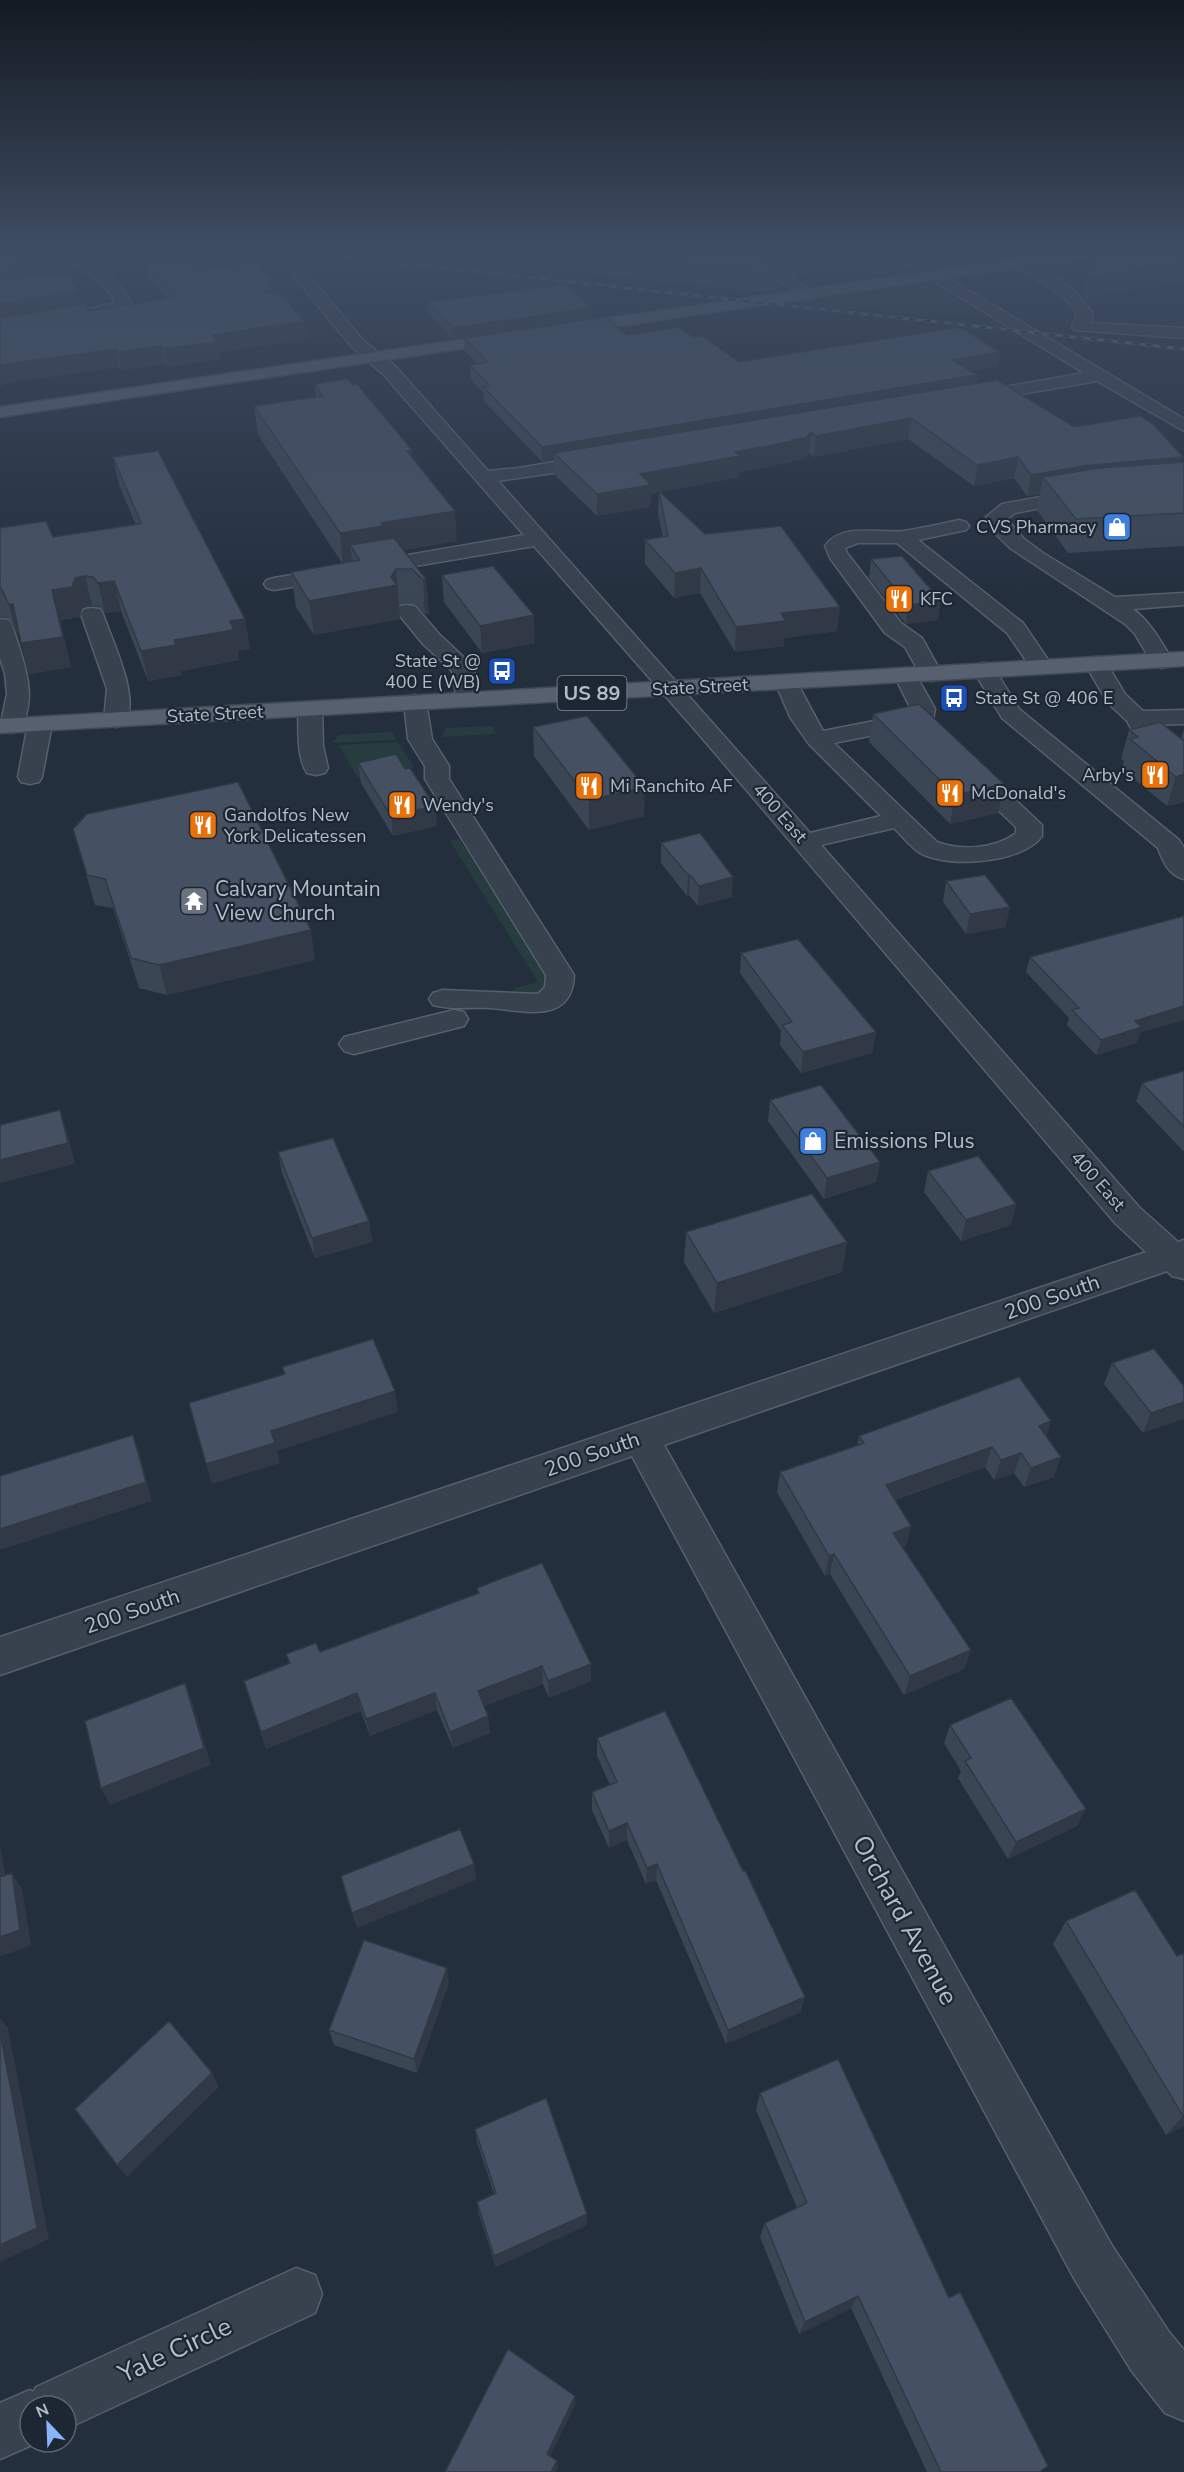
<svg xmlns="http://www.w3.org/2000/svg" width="1184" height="2472" viewBox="0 0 1184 2472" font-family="'Nunito Sans',sans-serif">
  <rect width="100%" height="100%" fill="#242f3e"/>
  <path fill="#263c3f" d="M489 252H539L560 270 478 262Z
    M927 283 981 316 964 317 779 303Z
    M492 726 497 734 442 737 446 728Z
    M392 732 397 740 332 743 339 735Z
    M398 742 414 767 358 779 339 745Z
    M459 839 547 977 549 982C539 997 530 995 514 994L512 992 515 988 538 982 450 841Z"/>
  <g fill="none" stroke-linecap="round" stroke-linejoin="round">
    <g stroke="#565f6c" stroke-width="3">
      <path id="minor" d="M274 252H289L363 340 396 367 488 471 519 468 600 454 607 456 609 460 607 464 600 466 498 481 810 833 881 816 809 744 790 717 775 682 778 677 786 675 794 677 823 731 910 714 911 709 894 675 897 670 905 668 913 670 916 675 935 709 933 719 937 726 1042 825V836C1023 863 948 869 920 853 911 847 902 836 894 828L821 845 1139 1207 1178 1242 1184 1240V1279L1172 1276 1167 1271 664 1445 1111 2244 1169 2332 1184 2350V2421L1165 2413 1131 2370 1075 2280 632 1456 0 1675V1637L1146 1252 1115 1223 703 739 534 546 274 590 267 588 264 584 267 580 274 578 524 535 384 375 351 346ZM914 727 919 735 1016 827V833C996 849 960 851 937 842L834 743Z
        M455 252H492L494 255C486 262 463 259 455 252Z
        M736 252H753L817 295 809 300 804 298Z
        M886 252H904L1184 419V431L1097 381 970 403 964 402 961 398 964 394 970 393 1084 373Z
        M81 260C106 266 121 283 132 306L129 309 65 324 0 334V324L65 314 115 303C109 291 102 281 90 274 84 270 78 269 74 264L76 261Z
        M1020 260C1049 267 1077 290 1093 314L1090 323 1184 328V338L1074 330 1072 327 1077 314C1063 291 1038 280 1015 267L1013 264 1015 261Z
        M1084 489 1091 491 1094 495 1091 499 1015 513 1007 519 1024 539 1043 553 1115 597 1184 593V605L1133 609C1151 622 1161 642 1173 661L1170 666 1162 668 1154 666 1135 634 1125 624 1010 548 996 534 986 517 1002 504Z
        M959 520 966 522 969 526 966 530 918 540 1023 623 1053 667 1050 672 1042 674 1034 672 1007 633 897 543H858L845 548 847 553 901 623 922 638 942 674 939 679 931 681 923 679 905 647 885 633 830 558 825 546C842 522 880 534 904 531 923 528 941 524 959 520Z
        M407 605 415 606 439 634 471 664 474 669 479 699 476 704 468 706 460 704 457 699 452 671 423 644 396 611 399 606Z
        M92 608 100 609 103 614C112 641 142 700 124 725L116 727 108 725 104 720 107 689 81 614 84 609Z
        M0 619 9 620 12 625C22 658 41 699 18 731L10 733 0 728 7 694 5 674 0 658Z
        M1096 657 1104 659 1125 694 1143 711 1184 710V724L1152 725 1184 751V770L1175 768 1135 735 1127 721 1108 703 1085 664 1088 659Z
        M984 663 992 665 1019 709 1179 840 1184 848V879C1169 875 1163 862 1158 848L1002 718 973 670 976 665Z
        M415 695 423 697 426 702 432 739 449 766V779L574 975C572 1026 522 1010 489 1008 470 1007 451 1010 433 1005L429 999 433 993 443 990 538 994 545 987 546 975 425 779V766L408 739 404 702 407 697Z
        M310 702 318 704 322 709 323 746 328 768 325 773 316 775 307 773C296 756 299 729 298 709L302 704Z
        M40 717 48 719 52 724 42 777 39 782 30 784 21 782 18 777 28 724 32 719Z
        M454 1010 464 1012 468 1019 464 1026 354 1054 344 1051 339 1044 344 1037Z
        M296 2268 315 2275 322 2294 315 2313 66 2429V2406H30V2442H39L0 2459V2403L30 2390 33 2392 36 2387Z"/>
    </g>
    <g stroke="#414a57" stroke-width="3">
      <path id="major" d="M1066 252H1104L1097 256 567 334 559 329 567 324Z
        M507 333 515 338 513 341 0 417V407Z
        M1184 652V666L0 733V719Z"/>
    </g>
    <use href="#minor" fill="#38414e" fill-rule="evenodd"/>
    <use href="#major" fill="#56606e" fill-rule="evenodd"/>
    <g stroke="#5a6575" stroke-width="3">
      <path id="rail" d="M297 252 1184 349"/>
    </g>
    <use href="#rail" stroke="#1d2633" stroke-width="2" stroke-dasharray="7" stroke-linecap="butt"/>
  </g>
  <path fill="#3b4654" d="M0 252H34L20 278 81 304 89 311 168 299 149 279 146 262 197 270 274 293 304 321 306 339 219 352 220 359 166 367 164 364 122 370 119 367 4 383 5 385 0 386Z
    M539 252H692V253L705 254 703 252H899L898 262 794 277 774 264V269L777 271 776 292 769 293 560 270Z
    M908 252H962L920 259Z
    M1091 252H1184L1084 298Z
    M428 302 592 319 453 339 428 313Z
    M627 335 693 337 739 362 998 366 970 371 977 375 976 384 1074 427 1182 462H1184V546L1068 553 1037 510 1040 494 1027 496 1014 478 974 486 908 439 814 457 809 453 804 459 792 461V462L739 472V477L660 492 705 534 837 631 784 638V646L735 652 700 593 674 598 645 564V540L663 537 658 514 659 492 651 494 650 507 597 516 554 474V460L542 462 484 401 483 392 470 378V365L477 364 465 351 464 338Z
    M314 384 412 457 457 541 404 550 426 579 429 614H425L415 604H399L400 619 314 635 296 607 291 572 342 563 258 435 254 406 316 397Z
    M113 457 245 619 250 649 238 651 239 660 181 671 182 675 148 681 121 611 105 613 100 607 92 606 82 608 80 617 60 620 71 667 29 674 19 634 17 635 9 618 0 617V528L53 537 136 525 119 485Z
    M871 559 938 620 906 624 869 578Z
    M442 575 535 643 482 653 444 602Z
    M873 714 1004 784 998 813 950 824 869 742Z
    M533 727 644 816 589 830 534 756Z
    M1184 729V802L1167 806 1122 769 1124 761 1121 759 1129 730 1181 739Z
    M358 763 405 769 435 806 437 826 393 836 361 783Z
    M73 829 315 960 167 995 139 988 113 908 95 905Z
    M661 843 732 897 698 906 689 895 687 896 661 863Z
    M946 881 1010 907 1005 927 966 934 943 902Z
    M741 953 876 1032 872 1053 801 1073 780 1045 781 1031 740 973Z
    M1030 957 1140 1033 1137 1043 1096 1055 1067 1025 1069 1018 1026 972Z
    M1184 1071V1151H1183L1136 1101 1142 1083Z
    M770 1100 880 1162 876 1182 824 1199 768 1121Z
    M278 1152 369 1221 372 1242 315 1258 282 1173Z
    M928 1171 1016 1204 1011 1225 961 1241 924 1192Z
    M686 1232 847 1242 842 1272 714 1313 684 1262Z
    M1112 1363 1184 1386 1143 1433 1104 1384Z
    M1051 1421 1046 1437 1054 1477 1024 1487 1014 1473 994 1480 985 1467 895 1500 911 1526 906 1546 903 1547 971 1650 964 1669 904 1695 830 1574 825 1576 777 1492 780 1472 857 1446 859 1436Z
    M477 1588 591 1664V1681L549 1698 543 1684 484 1706 490 1733 453 1748 437 1710 370 1736 361 1711 266 1749 244 1681 289 1663 286 1654 320 1652 477 1594Z
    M950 1725 1077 1826 1008 1859 958 1778 961 1771 944 1743Z
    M597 1738 801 2012 726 2044 656 1880 646 1884 627 1840 609 1848 592 1810V1792L610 1785 597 1756Z
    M1066 1921 1177 1956 1184 2126 1166 2135 1053 1944Z
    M449 1983 417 2073 334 2045 329 2030Z
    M760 2093 949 2298 1039 2472H927L851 2308 799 2334 760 2237 765 2223 797 2208 756 2110Z
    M475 2129 587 2225 496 2267 479 2214 477 2202 494 2194 477 2142Z"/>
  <path fill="#303945" d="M21 252H34L9 296 5 280Z
    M826 252H899L898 262 794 277 796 256Z
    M921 252H962L920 259Z
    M775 259 774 272 777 271 776 292 769 293 770 272 762 261Z
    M1184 262V282L1084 298 1088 277Z
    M272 280 275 297 262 294Z
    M78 291 81 308 0 322V304Z
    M592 308V319L453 339 452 328Z
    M304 321 306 339 219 352 220 359 166 367 163 349 213 335Z
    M161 346 164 364 122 370 118 352Z
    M116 349 119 367 4 383 5 385 0 386V365Z
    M1000 352 998 366 951 374 953 360Z
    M977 375 975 389 554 453V460L542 462V447Z
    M911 418 908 439 814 457 816 436Z
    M811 432 809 453 804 459 792 461V462L739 472V477L651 494 650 507 597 516V494L640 474 735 452 792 440Z
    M412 450 414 479 407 451Z
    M1018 457 1014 478 974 486 977 465Z
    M1183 457 1178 478 1043 477 1040 494 1027 496 1031 475 1083 466Z
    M455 511 457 541 386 553 360 560 350 545 352 562 343 564 340 533 381 523Z
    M701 568 700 593 674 598 675 573Z
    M396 569 400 619 314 635 309 601 391 577Z
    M85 576 92 606 82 608 80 617 60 620 71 667 29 674 21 643 52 590 75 578Z
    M426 579 429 614H425L423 580Z
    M114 581 121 611 105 613 98 583Z
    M941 601 938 620 906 624 908 605Z
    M13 604 21 634 17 635 9 605Z
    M840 607 837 631 784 638V646L735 652 736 627 781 613Z
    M534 615 535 643 482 653 480 626Z
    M245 619 250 649 238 651 239 660 181 671 182 675 148 681 141 651 230 621Z
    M1184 774V802L1167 806 1176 777Z
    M1004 784 998 813 950 824 955 795Z
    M645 787 644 816 589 830V800Z
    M435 806 437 826 393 836 391 816Z
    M688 875H690L689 895 687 896Z
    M733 877 732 897 698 906 699 886Z
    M1010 907 1005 927 966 934 970 914Z
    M311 930 315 960 167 995 159 965Z
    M1184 1006V1020L1140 1033 1137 1043 1096 1055 1101 1040 1135 1021Z
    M876 1032 872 1053 801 1073 803 1052Z
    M60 1110 67 1131 75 1164 0 1183V1160Z
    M880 1162 876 1182 824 1199 827 1178Z
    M1016 1204 1011 1225 961 1241 966 1220Z
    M369 1221 372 1242 315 1258 312 1238Z
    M847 1242 842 1272 714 1313 717 1283Z
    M395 1391 398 1412 277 1451 280 1463 212 1484 206 1464 271 1431Z
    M1184 1402V1419L1143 1433 1151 1413Z
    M1051 1421 1045 1441 1039 1426Z
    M133 1435 140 1454 152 1501 0 1550V1529Z
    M992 1447 985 1467 881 1504 886 1485Z
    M1021 1453 1014 1473 994 1480 1001 1460Z
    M1061 1457 1054 1477 1024 1487 1031 1468Z
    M911 1526 906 1546 888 1552 893 1533Z
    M834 1554 830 1574 825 1576 829 1556Z
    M971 1650 964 1669 904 1695 910 1676Z
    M591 1664V1681L549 1698 548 1681Z
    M542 1666 543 1684 480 1708 478 1691Z
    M185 1683 192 1701 211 1765 110 1805 101 1788Z
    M357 1693 361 1711 266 1749 261 1732Z
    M435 1693 437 1710 370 1736 366 1719Z
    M488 1716 490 1733 453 1748 450 1732Z
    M1086 1809 1077 1826 1008 1859 1016 1842Z
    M627 1823V1840L609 1848V1831Z
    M0 1846 9 1894 0 1881Z
    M474 1864 476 1880 357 1928 352 1913Z
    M657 1864 656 1880 646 1884 647 1868Z
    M12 1873 22 1889 31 1945 0 1957V1937Z
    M447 1968 449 1983 417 2073 414 2059Z
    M805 1997 801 2012 726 2044 728 2030Z
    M0 2018 8 2028 49 2239 0 2262Z
    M212 2073 219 2087 127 2177 117 2165Z
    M1183 2116H1184V2126L1166 2135Z
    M587 2214V2225L496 2267 494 2256Z
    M858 2296 851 2308 799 2334 805 2322Z
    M575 2396V2405L548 2461 547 2454Z
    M557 2461 558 2467 555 2472H551Z"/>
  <path fill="#455162" stroke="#303945" stroke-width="1.5" d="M0 252H21L5 280 61 273 63 276H69L78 291 0 304Z
    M582 252H669L715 255 719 252H764L775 259 762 261 777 271 770 272Z
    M789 252H826L796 256Z
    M1092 252H1184V262L1088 277Z
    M183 257 197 270 257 263 272 280 262 294 278 292 304 321 213 335 217 342 163 349 161 346 118 352 116 349 0 365V318L85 304 89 311 179 297 146 262Z
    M566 285 592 308 452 328 428 302Z
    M606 317 627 335 679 327 693 337 702 336 739 362 960 327 1000 352 953 360 977 375 542 447 483 387 490 386 470 365 488 362 464 338Z
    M348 379 353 385 357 384 412 450 407 451 455 511 381 523 383 526 340 533 254 406 323 396 314 384Z
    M997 380 1074 427 1140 416 1153 424 1183 457 1083 466 1031 475 1018 457 977 465 911 418 816 436 811 432 806 438 792 440 794 441 735 452 740 456 640 474 651 485 597 494 554 453Z
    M158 451 245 619 230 621 234 630 174 640 176 645 141 651 114 581 98 583 93 577 85 576 75 578 72 587 52 590 63 637 21 643 13 604 9 605 1 588H0V528L46 521 53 537 139 524 141 523 113 457Z
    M1184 462V513L1076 519 1043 477 1099 468Z
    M659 491 705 534 781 526 840 607 781 613 786 621 736 627 701 568 675 573 645 540 668 536Z
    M394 538 426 579 423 580 412 569H396L391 577 397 585 309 601 291 572 360 560 350 545Z
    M902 556 941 601 908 605 871 559Z
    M493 566 534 615 480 626 442 575Z
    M919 704 1004 784 955 795 873 714Z
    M587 716 645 787 589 800 533 727Z
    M1160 722 1184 741V774L1176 777 1130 739 1138 737 1129 730Z
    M396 754 405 769 410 768 435 806 391 816 358 763Z
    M238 782 311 930 159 965 131 958 105 879 87 875 73 829 87 814Z
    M700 833 733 877 699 886 690 875H688L661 843Z
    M985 875 1010 907 970 914 946 881Z
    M1184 916V1006L1135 1021 1142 1027 1101 1040 1072 1010 1079 1008 1030 957Z
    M798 939 876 1032 803 1052 782 1025 792 1022 741 953Z
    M1184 1071V1127L1142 1083Z
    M821 1085 880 1162 827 1178 770 1100Z
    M60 1110 68 1143 0 1160V1125Z
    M333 1138 369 1221 312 1238 278 1152Z
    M978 1156 1016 1204 966 1220 928 1171Z
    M812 1194 847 1242 717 1283 686 1232Z
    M373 1339 395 1391 271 1431 275 1443 206 1464 189 1403 285 1374 282 1367Z
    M1154 1349 1184 1386V1402L1151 1413 1112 1363Z
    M1019 1377 1051 1421 1039 1426 1061 1457 1031 1468 1021 1453 1001 1460 992 1447 886 1485 911 1526 893 1533 971 1650 910 1676 834 1554 829 1556 780 1472 864 1443 859 1436Z
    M133 1435 146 1482 0 1529V1476Z
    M542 1563 591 1664 548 1681 542 1666 478 1691 488 1716 450 1732 435 1693 366 1719 357 1693 261 1732 244 1681 290 1663 286 1654 316 1643 320 1652 479 1593 477 1588Z
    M185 1683 204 1748 101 1788 85 1721Z
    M1011 1698 1086 1809 1016 1842 965 1761 971 1758 950 1725Z
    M665 1711 743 1871 745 1870 805 1997 728 2030 657 1864 647 1868 627 1823 609 1831 592 1792 617 1782 597 1738Z
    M460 1829 474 1864 352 1913 341 1876Z
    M12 1873 20 1930 0 1937V1877Z
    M1135 1890 1177 1956 1184 1953V2116H1183L1066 1921Z
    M364 1940 447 1968 414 2059 329 2030Z
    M169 2021 212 2073 117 2165 75 2109Z
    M0 2032 37 2228 0 2245Z
    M838 2059 949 2298 960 2292 1048 2466 1039 2472H941L858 2296 805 2322 765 2223 807 2203 760 2093Z
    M546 2098 587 2214 494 2256 477 2202 496 2193 475 2129Z
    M508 2349 575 2396 547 2454 557 2461 551 2472H445Z"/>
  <linearGradient id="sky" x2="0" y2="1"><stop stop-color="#141a22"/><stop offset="0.42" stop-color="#3f4d63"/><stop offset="1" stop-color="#3f4d63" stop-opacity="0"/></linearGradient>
  <rect width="1184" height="598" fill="url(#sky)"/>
  <defs>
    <g id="shop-square" transform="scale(1.5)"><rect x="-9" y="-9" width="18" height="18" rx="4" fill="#3f7fe0" stroke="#1d2633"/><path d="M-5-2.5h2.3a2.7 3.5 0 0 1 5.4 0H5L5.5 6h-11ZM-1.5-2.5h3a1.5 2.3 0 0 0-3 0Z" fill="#fff"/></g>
    <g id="restaurant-square" transform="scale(1.5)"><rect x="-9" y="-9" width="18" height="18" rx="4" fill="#e8710a" stroke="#1d2633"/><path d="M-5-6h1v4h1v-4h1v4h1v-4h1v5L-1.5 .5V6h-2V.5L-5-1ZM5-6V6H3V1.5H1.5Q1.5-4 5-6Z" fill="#fff"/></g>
    <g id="bus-square" transform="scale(1.5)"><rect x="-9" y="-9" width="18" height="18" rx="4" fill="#1a4fb4" stroke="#1d2633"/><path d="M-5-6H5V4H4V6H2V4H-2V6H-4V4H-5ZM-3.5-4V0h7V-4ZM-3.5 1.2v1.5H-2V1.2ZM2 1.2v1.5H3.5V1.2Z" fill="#fff"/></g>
    <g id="temple-square" transform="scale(1.5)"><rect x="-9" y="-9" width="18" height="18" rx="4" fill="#6b7280" stroke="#1d2633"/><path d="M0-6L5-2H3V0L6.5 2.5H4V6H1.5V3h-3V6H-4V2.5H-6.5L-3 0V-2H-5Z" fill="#fff"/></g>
  </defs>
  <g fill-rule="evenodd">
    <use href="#shop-square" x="1117" y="527"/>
    <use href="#restaurant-square" x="899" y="599"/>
    <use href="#bus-square" x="502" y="671"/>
    <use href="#bus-square" x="954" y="698"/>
    <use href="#restaurant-square" x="1155" y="775"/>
    <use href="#restaurant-square" x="589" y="786"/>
    <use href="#restaurant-square" x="950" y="793"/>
    <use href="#restaurant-square" x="402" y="805"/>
    <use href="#restaurant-square" x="203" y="825"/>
    <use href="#temple-square" x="194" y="901"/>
    <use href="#shop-square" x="813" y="1141"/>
  </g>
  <g text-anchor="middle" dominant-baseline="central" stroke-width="4.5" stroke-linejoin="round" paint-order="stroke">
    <g font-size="18" fill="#b4bcc9" stroke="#1d2633" text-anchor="start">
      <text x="1096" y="527" text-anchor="end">CVS Pharmacy</text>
      <text x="920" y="599">KFC</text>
      <text x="481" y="661" text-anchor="end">State St @<tspan x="481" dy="21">400 E (WB)</tspan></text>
      <text x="975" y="698">State St @ 406 E</text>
      <text x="1134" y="775" text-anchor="end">Arby's</text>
      <text x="610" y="786">Mi Ranchito AF</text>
      <text x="971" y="793">McDonald's</text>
      <text x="423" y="805">Wendy's</text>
      <text x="224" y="815">Gandolfos New<tspan x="224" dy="21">York Delicatessen</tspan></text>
    </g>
    <g font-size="18" fill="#b4bcc9" stroke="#1d2633">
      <text transform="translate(700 687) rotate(-3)">State Street</text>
      <text transform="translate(215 714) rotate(-3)">State Street</text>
      <text transform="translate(780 813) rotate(49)">400 East</text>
      <text transform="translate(1098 1181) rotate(49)">400 East</text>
    </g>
    <rect fill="#1d2633" stroke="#878f9c" stroke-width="1.5" x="557.5" y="676" width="69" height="34" rx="4.5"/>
    <g font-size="20" font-weight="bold" fill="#b4bcc9">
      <text x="592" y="693">US 89</text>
    </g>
    <g font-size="21" fill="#b4bcc9" stroke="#1d2633" text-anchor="start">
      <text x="215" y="889">Calvary Mountain<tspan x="215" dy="24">View Church</tspan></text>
      <text x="834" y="1141">Emissions Plus</text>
    </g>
    <g font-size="21" fill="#b4bcc9" stroke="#1d2633">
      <text transform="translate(1052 1297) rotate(-19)">200 South</text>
      <text transform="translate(592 1454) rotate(-19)">200 South</text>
      <text transform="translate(132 1611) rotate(-19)">200 South</text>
    </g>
    <g font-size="26" fill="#b4bcc9" stroke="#1d2633">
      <text transform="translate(905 1920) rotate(61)">Orchard Avenue</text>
      <text transform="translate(175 2350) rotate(-25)">Yale Circle</text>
    </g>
  </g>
  <g transform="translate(48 2424) rotate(337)"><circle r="28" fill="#1d2633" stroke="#59626f" stroke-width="1.5"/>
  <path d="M0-4.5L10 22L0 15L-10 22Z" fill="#8ab4f8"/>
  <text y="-9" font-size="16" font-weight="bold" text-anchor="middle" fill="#b4bcc9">N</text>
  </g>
</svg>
